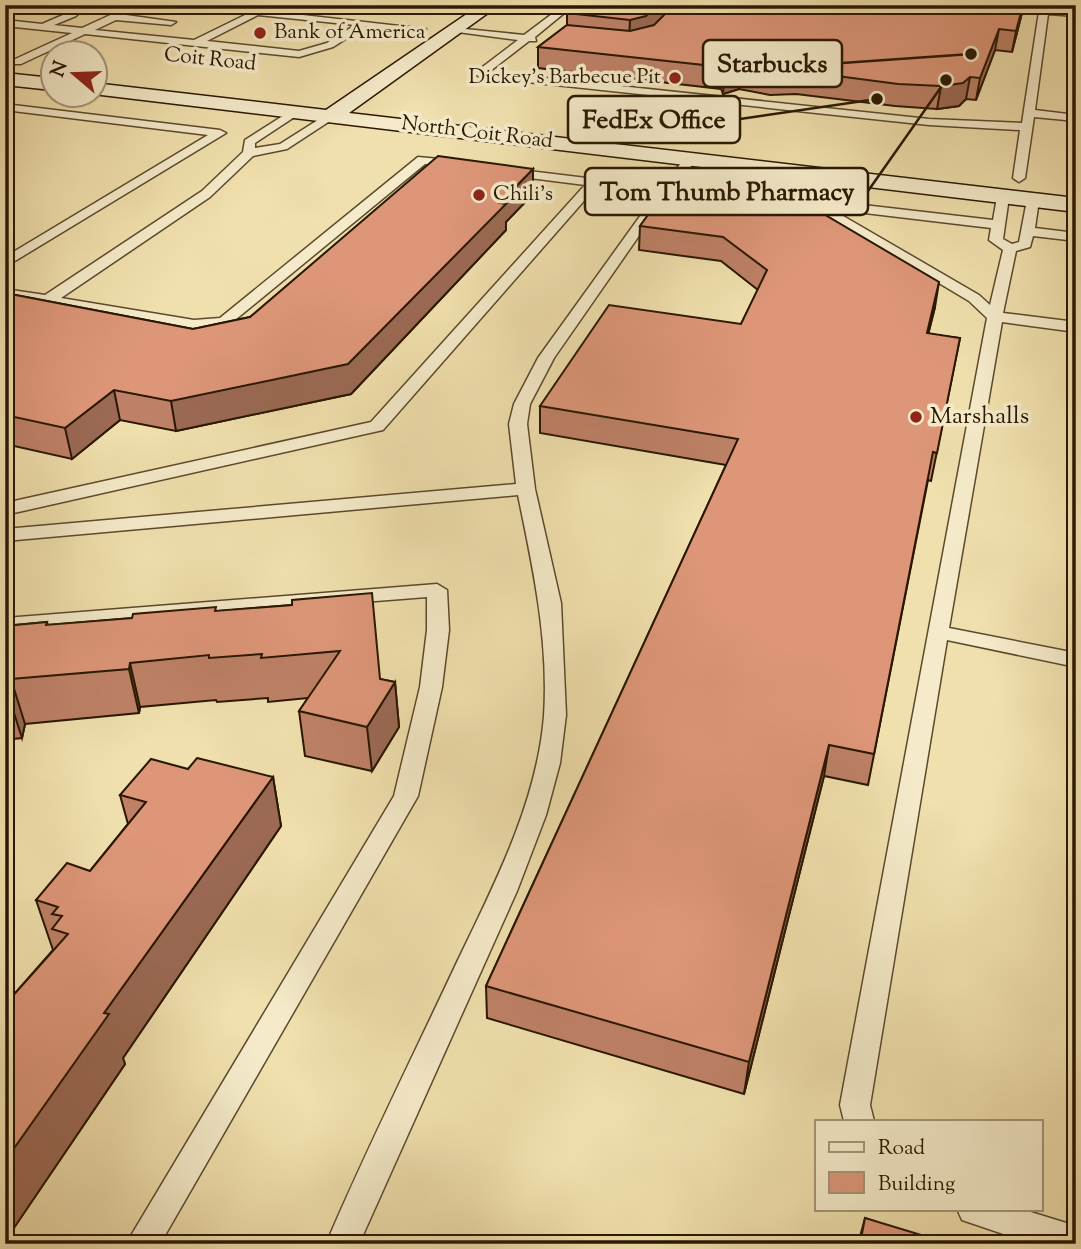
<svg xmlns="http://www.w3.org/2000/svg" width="1081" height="1249" viewBox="0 0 1081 1249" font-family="'Sorts Mill Goudy',serif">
  <rect width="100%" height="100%" fill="#f0e0ad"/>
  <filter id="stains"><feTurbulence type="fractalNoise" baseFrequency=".00286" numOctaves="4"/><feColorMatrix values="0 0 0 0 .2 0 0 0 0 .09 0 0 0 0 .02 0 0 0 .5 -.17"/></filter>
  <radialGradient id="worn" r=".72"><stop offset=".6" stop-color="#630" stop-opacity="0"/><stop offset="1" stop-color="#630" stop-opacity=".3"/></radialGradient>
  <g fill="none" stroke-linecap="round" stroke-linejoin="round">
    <g stroke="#5b492c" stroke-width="3">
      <path id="lane" d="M67 5 84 8 76 16 54 25 82 28 132 5H144L126 15 176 22 171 25 116 20 95 30 194 40 247 14 179 5H213L426 29 421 32 366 26 333 47 299 57 85 34 21 64H13V60L72 33 5 26V20L42 24 70 12 73 9ZM258 15 355 25 327 43 299 51 207 41Z
        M341 5H390L370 12 344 10Z
        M564 5H574L535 37 536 41H529L489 72 929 119 1022 123 1040 5 1076 10V16L1048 14 1035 110 1076 115V121L1034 117 1025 178 1019 182 1013 178 1020 130 929 125 480 77 475 74 476 72 518 40 450 31 455 28 524 35Z
        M5 104 220 130 226 133 5 267V257L208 135 5 110Z
        M292 110 302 112 255 143V148L280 144 329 113 339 115 287 149 253 156 210 197 61 298 194 320 220 318 418 157 461 161 467 165 461 169 425 164 229 325 194 330 5 297V289L45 295 202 191 243 152 245 140Z
        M687 156 697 159 668 194 554 358 530 404 527 424 535 489 561 603 566 715 560 763 546 815 517 891 359 1244H326C367 1148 414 1054 458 960 495 883 537 802 544 716 549 641 533 568 518 495L5 541V529L516 484 509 424 514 404 538 358 656 194 597 186 383 430 5 515V503L371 422 585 185 507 175 501 171 503 168 661 187Z
        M1003 193 1009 197 1003 239 1012 244 1019 242 1027 200 1033 196 1039 200 1035 228 1076 233V241L1033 236 1030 247 1016 251 1003 313 1076 322V332L1002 322 949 628 1076 653V667L947 640 870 1105 874 1121H844L840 1105 987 318 969 301 812 207 777 203 771 199 777 195 993 220 997 197ZM831 209 991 228 989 240 1003 250 990 305 979 295Z
        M437 584 447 590 449 630 442 687 418 796 160 1244H126L394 796 420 687 427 630V597L5 630V618Z
        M957 1209H1021L1076 1226V1244H1033L962 1220Z"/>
    </g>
    <g stroke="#291701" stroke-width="3">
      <path id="secondary" d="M480 5H499L349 113 1076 198V212L93 94 94 83 326 110Z
        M5 73 52 78V90L5 85Z"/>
    </g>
    <use href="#lane" fill="#f5ebca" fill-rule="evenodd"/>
    <use href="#secondary" fill="#f5ebca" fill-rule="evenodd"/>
  </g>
  <path fill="#be8167" stroke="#291701" stroke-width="2" d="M1024 5 1012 52 995 50 976 100 966 99 959 106 937 109 895 106 796 94 770 95 739 89 723 94 721 89 538 68V47L567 25V13Z
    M533 169V194L506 222V230L351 394 176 431 120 420 72 459 5 444V293L193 329 250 317Z
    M674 179 935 307 928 334 960 338 931 481 928 480 868 785 824 776 744 1094 487 1018 486 986 726 465 540 433V406L741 324 758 290 721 261 639 250 640 226Z
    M292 605 380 679 395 682 399 727 372 771 305 756 299 711 308 698 268 702V698L217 702 216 700 140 707 139 713 25 724 22 738 5 740V626L47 622 48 625Z
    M188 769 273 777 281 826 123 1058 125 1064 5 1241V997L10 999 53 950 36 900 90 871 128 824 120 795Z
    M865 1218 941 1244H858Z"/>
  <path fill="#9b6954" stroke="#291701" stroke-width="2" d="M657 5H676L645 37 629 40 630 20Z
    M1023 5H1024L1012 52 1016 31Z
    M999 29 995 50 976 100 980 78Z
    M741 67 739 89 723 94 725 72Z
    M970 77 966 99 959 106 937 109 941 86Z
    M533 169V194L506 222V230L351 394 176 431 171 401 500 203Z
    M939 282 935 307 922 359 927 333Z
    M114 390 120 420 72 459 65 428Z
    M130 663 140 707 139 713 129 669Z
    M11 679 25 724 22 738 8 694Z
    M395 682 399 727 372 771 367 727Z
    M829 745 824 776 744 1094 749 1062Z
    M273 777 281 826 123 1058 125 1064 5 1241V1161L104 1013Z"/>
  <path fill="#dd9678" stroke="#291701" stroke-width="2" d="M576 5H657L646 16 630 20 567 13Z
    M674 5H1023L1016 31 999 29 980 78 970 77 963 83 941 86 898 84 799 71 772 73 741 67 725 72 722 67 538 47 567 25 630 31 654 25Z
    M438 156 533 169 500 203 506 204 348 364 171 401 114 390 65 428 5 415V293L193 329 250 317Z
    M674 179 788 193 939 282 927 333 960 338 937 453 933 452 874 754 829 745 749 1062 486 986 738 439 540 406 609 305 741 324 767 270 723 237 640 226Z
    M372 593 380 679 395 682 367 727 299 711 340 651 261 658 262 654 209 658V655L130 663 129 669 11 679 8 694H5V626L47 622 46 625 132 618 133 614 216 607 215 611 292 605V600Z
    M197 758 273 777 104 1013 109 1014 5 1161V997L10 999 68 934 52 929 62 916 52 914 58 907 36 900 67 863 90 871 146 802 120 795 151 759 188 769Z
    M865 1218 941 1241V1244H860Z"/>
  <g fill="#8f2418" stroke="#f5ebca" stroke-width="2.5">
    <circle cx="260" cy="33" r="7"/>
    <circle cx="675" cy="78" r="7"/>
    <circle cx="479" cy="195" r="7"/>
    <circle cx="916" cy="417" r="7"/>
  </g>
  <g text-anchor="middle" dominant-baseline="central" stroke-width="7" stroke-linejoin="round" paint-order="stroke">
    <g font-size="21" fill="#291701" stroke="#f5ebca" text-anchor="start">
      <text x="274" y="33">Bank of America</text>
      <text x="661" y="78" text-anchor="end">Dickey's Barbecue Pit</text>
      <text x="493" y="195">Chili's</text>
    </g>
    <g font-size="21" fill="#291701" stroke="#f5ebca">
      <text transform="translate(210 60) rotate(6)">Coit Road</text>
      <text transform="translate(477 133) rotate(7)">North Coit Road</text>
    </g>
    <g font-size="24" fill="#291701" stroke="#f5ebca" text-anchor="start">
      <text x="930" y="417">Marshalls</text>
    </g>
  </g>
  <path fill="none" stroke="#291701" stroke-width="2.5" d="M971 54L842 63M877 99L740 119M946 80L868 191"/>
  <g fill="#291701" stroke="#f5ebca" stroke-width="2.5">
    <circle cx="971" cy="54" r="7"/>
    <circle cx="877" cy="99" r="7"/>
    <circle cx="946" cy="80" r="7"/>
  </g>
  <g fill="#f5ebca" stroke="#291701" stroke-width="2.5">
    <rect x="703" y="40" width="139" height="47" rx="7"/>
    <rect x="568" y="96" width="172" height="47" rx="7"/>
    <rect x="585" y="168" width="283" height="47" rx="7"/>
  </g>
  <g font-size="26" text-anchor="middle" font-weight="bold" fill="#291701">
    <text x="772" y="72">Starbucks</text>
    <text x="654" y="128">FedEx Office</text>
    <text x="727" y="200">Tom Thumb Pharmacy</text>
  </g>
  <rect width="1081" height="1249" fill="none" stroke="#f0e0ad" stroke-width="28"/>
  <rect x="7" y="7" width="1067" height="1235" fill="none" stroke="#291701" stroke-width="3.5"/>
  <rect x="14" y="14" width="1053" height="1221" fill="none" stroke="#291701" stroke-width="2"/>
  <rect x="815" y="1120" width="228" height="91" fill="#f5ebca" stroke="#a3967a" stroke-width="2"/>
  <rect x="829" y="1142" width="35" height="10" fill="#f5ebca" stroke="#a3967a" stroke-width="2"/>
  <text x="878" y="1154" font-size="21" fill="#291701">Road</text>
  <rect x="829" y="1172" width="35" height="21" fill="#dd9678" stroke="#a3967a" stroke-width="2"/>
  <text x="878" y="1190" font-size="21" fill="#291701">Building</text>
  <g transform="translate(74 74) rotate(289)"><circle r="33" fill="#f5ebca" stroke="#a3967a" stroke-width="2"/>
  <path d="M0-5L12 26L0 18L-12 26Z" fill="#8f2418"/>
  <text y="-10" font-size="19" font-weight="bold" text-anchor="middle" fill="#291701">N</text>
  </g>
  <rect width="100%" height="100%" filter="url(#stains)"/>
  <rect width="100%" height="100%" fill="url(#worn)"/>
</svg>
